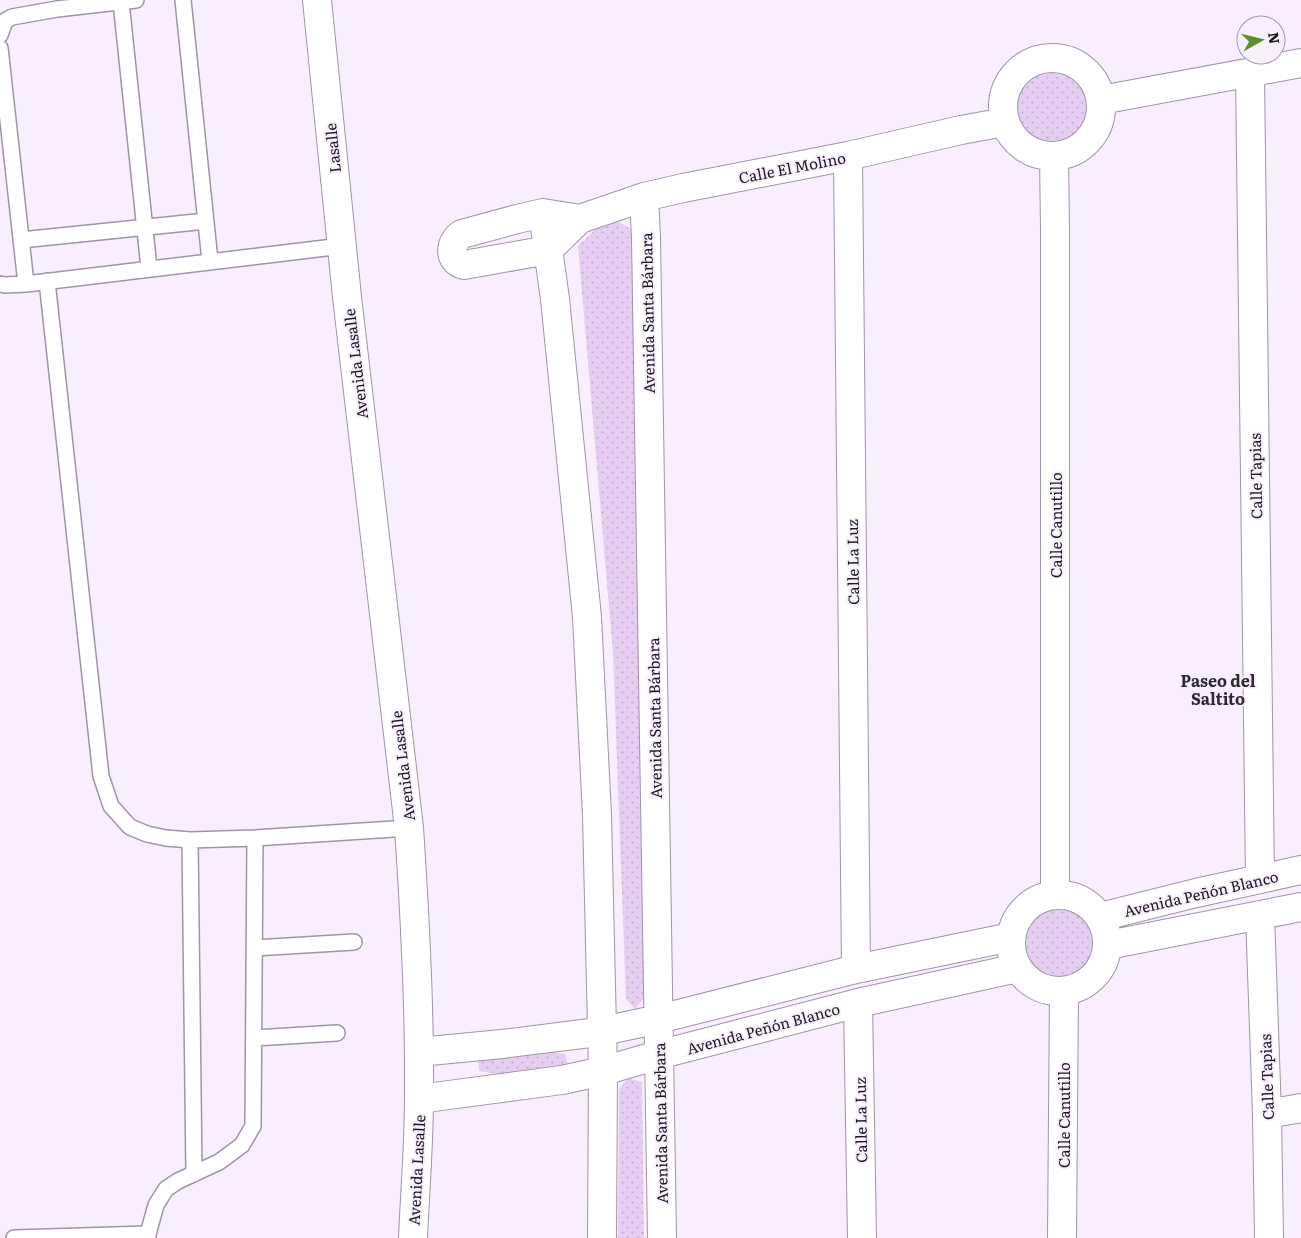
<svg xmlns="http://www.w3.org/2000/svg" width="1301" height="1238" viewBox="0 0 1301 1238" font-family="Literata,serif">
  <defs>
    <pattern id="grass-dots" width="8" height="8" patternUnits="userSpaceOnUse" patternTransform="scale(1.25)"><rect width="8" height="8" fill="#e6cef3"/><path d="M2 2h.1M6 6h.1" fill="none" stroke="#c5b0d0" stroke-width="1.8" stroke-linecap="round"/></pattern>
  </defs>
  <rect width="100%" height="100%" fill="#f8eefd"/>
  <path fill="url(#grass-dots)" d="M1017 106a35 35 0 1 1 70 0a35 35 0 1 1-70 0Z
    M609 216 636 232 644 998 635 1009 626 999 613 653 578 246Z
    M1022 944a36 36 0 1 1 72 0a36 36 0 1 1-72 0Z
    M525 1048 565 1054 569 1068 519 1077 479 1071 478 1057Z
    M628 1078 642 1082 644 1238H618L619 1089Z"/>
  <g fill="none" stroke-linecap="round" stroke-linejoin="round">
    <g stroke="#a094a6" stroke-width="18">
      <path id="service" d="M183 0 210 261
        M121 2 149 268
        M0 35 5 21 12 17 57 9 136 0
        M0 48 26 284
        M21 240 206 221
        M47 281 101 776 111 806 130 827 147 834 166 838 190 840 255 838 409 828
        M0 284 5 285 26 284 342 246
        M190 840 194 1174
        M254 948 354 942
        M254 1038 337 1033
        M14 1238 148 1234
        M148 1238V1234L156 1205 166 1189 178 1181 219 1162 242 1145 253 1126 255 838"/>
    </g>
    <g stroke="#a094a6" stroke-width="30">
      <path id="minor" d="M1003 107a49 49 0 1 1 98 0a49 49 0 1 1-98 0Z
        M1250 73 1260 879
        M1101 100 1301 63
        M848 156 856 969
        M1054 157 1055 228V894
        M644 197 646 237 662 1238
        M543 213 555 299 587 617 597 815 603 1071 602 1238
        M580 219 543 213 517 219 462 234C449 242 448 261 464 265L548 250 580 219 644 197 683 188 848 156 961 130 1005 122
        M1011 943a48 48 0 1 1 96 0a48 48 0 1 1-96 0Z
        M1260 915 1267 1114 1269 1238
        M1100 917 1196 893 1301 870
        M1108 945 1301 907
        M858 1003 862 1238
        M419 1052 502 1044 598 1032 659 1019 856 969 1011 937
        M419 1099 562 1080 603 1071 658 1055 858 1003 1018 968
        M1267 1114 1301 1108
        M1062 1238 1064 991"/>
    </g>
    <g stroke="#a094a6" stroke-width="30">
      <path id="tertiary" d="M317 0 347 297 409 828C415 917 420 1007 419 1097 419 1144 415 1191 413 1238"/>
    </g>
    <use href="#service" stroke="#fff" stroke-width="15"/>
    <use href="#minor" stroke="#fff" stroke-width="28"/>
    <use href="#tertiary" stroke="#fff" stroke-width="28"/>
  </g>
  <g text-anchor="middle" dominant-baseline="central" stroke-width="4" stroke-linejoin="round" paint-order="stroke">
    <g font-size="15" fill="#1c181e" stroke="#f8eefd">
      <text transform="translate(332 148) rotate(-96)">Lasalle</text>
      <text transform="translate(792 167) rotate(-11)">Calle El Molino</text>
      <text transform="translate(647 313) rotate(-91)">Avenida Santa Bárbara</text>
      <text transform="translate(355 364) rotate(-97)">Avenida Lasalle</text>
      <text transform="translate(1255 476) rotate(-91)">Calle Tapias</text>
      <text transform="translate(1055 525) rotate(-90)">Calle Canutillo</text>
      <text transform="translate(852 562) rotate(-91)">Calle La Luz</text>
      <text transform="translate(654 718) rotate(-91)">Avenida Santa Bárbara</text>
      <text transform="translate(402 766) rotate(-97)">Avenida Lasalle</text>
      <text transform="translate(1201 893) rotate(-13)">Avenida Peñón Blanco</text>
      <text transform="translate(763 1028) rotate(-15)">Avenida Peñón Blanco</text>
      <text transform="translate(1266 1077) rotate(-92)">Calle Tapias</text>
      <text transform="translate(1063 1115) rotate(-90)">Calle Canutillo</text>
      <text transform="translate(860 1120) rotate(-91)">Calle La Luz</text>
      <text transform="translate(660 1123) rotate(-91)">Avenida Santa Bárbara</text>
      <text transform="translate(416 1170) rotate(-87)">Avenida Lasalle</text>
    </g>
    <g font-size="16" font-weight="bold" fill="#302735" stroke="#f8eefd">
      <text x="1218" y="680">Paseo del<tspan x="1218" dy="18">Saltito</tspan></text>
    </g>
  </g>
  <g transform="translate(1261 40) rotate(82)"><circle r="24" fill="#f8eefd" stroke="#a098a4"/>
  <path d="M0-4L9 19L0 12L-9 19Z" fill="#58902c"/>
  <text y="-8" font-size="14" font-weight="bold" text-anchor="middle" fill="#1c181e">N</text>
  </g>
</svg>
